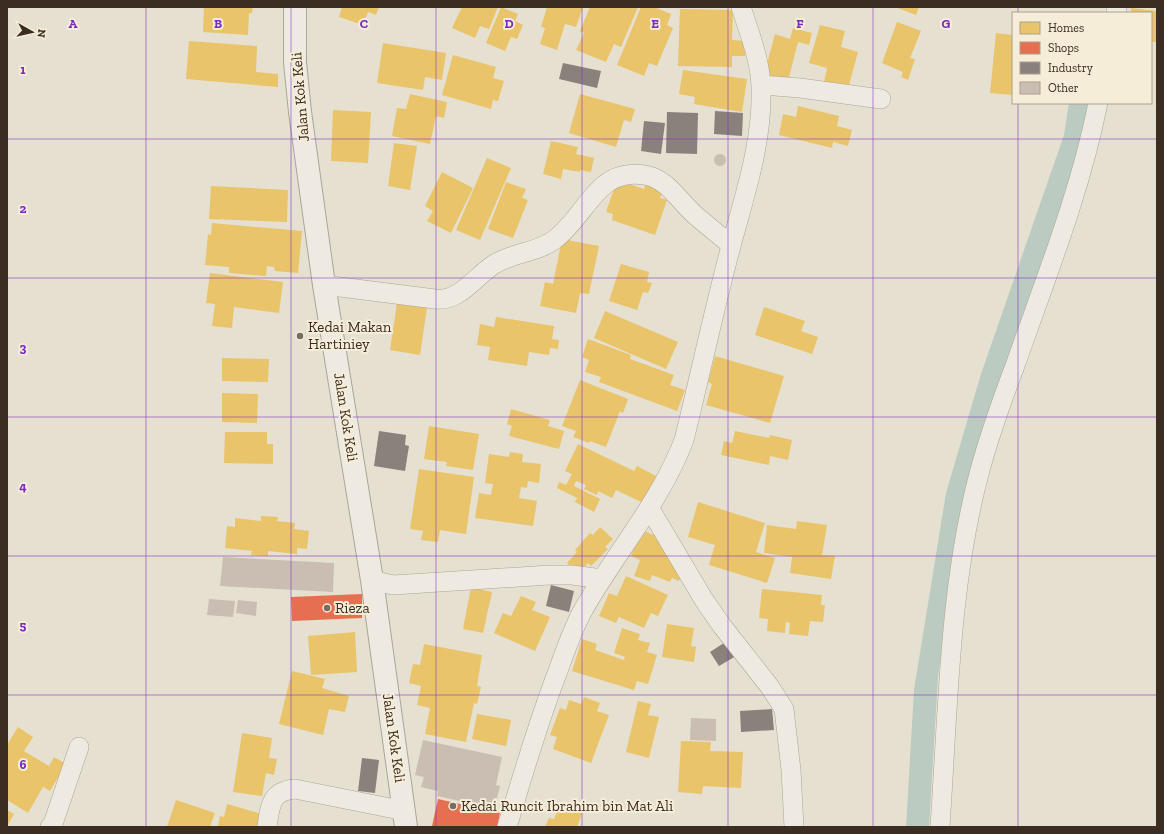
<svg xmlns="http://www.w3.org/2000/svg" width="1164" height="834" viewBox="0 0 1164 834" font-family="'Zilla Slab',serif">
  <rect width="100%" height="100%" fill="#e6e0d0"/>
  <path fill="#bbcbc1" d="M1069 103H1092L1082 160 966 490 938 677 929 827H906L914 690 946 493 981 374 1064 135Z"/>
  <path fill="#e9c46a" d="M204 7H253L252 13H249L248 35 203 32Z
    M342 7H379L376 15 368 12 363 25 339 17Z
    M462 7H498L489 29 480 26 475 38 452 28Z
    M501 7 518 14 515 21 523 25 517 39 511 37 505 51 486 43Z
    M547 7H583L576 27 565 24 557 50 540 44 545 28 541 27Z
    M590 7H638L621 47 614 44 606 62 576 50 584 33 580 31Z
    M641 7H654L671 14 667 25 673 28 657 66 649 63 644 76 617 65Z
    M895 7H919L916 15Z
    M1131 8 1157 11V42H1151V13H1131Z
    M680 9 733 10 732 40 745 41V56H732V67L678 66Z
    M897 22 921 31 910 58 915 59 908 80 901 77 903 72 882 63Z
    M820 25 845 31 841 47 858 52 848 89 824 82 827 68 809 63Z
    M793 28 812 33 809 45 798 42 788 81 764 75 775 34 790 39Z
    M996 33 1013 35V95L990 93Z
    M189 41 257 46 256 72 278 74V87L186 79Z
    M383 43 446 53 442 80 425 77 423 90 377 83Z
    M453 55 496 67 493 78 504 81 498 101 493 100 491 109 442 95Z
    M683 70 747 79 742 112 694 104 695 97 679 94Z
    M410 94 447 102 444 118 436 116 430 144 392 136 397 108 406 109Z
    M580 94 635 109 631 122 624 120 616 147 569 133Z
    M798 106 839 116 837 126 852 130 848 146 833 142 832 148 779 135 783 114 796 117Z
    M333 110 371 112 368 163 331 161Z
    M551 141 578 147 576 154 594 158 591 172 580 170V172L563 169 561 179 543 174Z
    M394 143 417 146 410 190 388 186Z
    M487 158 511 168 480 240 456 230Z
    M442 172 473 188 451 233 427 221 433 211 425 206Z
    M617 180 644 189 646 182 664 188 660 198 667 200 655 235 612 220 613 214 606 212Z
    M506 182 526 189 522 198 528 200 513 238 488 229Z
    M211 186 288 190 287 222 209 219Z
    M212 223 302 231 298 273 275 271 274 267 267 266 266 276 229 273V267L205 265 208 234 211 235Z
    M562 239 599 246 589 294 580 293 576 313 540 306 545 282 553 284Z
    M621 264 649 272 647 282 652 283 648 293 643 292 637 310 609 301Z
    M210 273 283 282 279 313 234 307 232 328 212 326 215 304 206 303Z
    M397 303 427 308 420 355 390 350Z
    M764 307 805 321 801 331 818 337 812 354 755 335Z
    M605 311 678 342 666 369 594 338Z
    M496 317 554 326 552 339 559 340 558 349 550 348 549 355 529 352 527 366 488 360 490 347 477 345 480 324 494 327Z
    M588 339 631 355 630 359 674 375 670 385 685 390 677 411 599 382 601 377 585 372 589 360 582 357Z
    M715 356 784 376 770 423 706 405 712 384 708 382Z
    M222 358 269 359 268 382 222 381Z
    M580 380 628 399 623 413 620 411 606 447 590 441 589 443 573 437 576 431 562 426Z
    M222 393 258 394 257 423 222 422Z
    M511 409 550 420 548 426 564 431 559 449 509 436 512 426 507 424Z
    M429 426 479 434 473 470 446 466 447 462 424 459Z
    M735 431 769 438 770 435 792 440 788 460 770 456 769 465 721 455 724 441 732 443Z
    M225 432H267V444H273V464L224 463Z
    M578 444 634 471 637 466 656 476 643 503 616 490 612 498 598 491 597 495 584 489 586 485 576 481 574 486 600 499 594 512 575 502 577 498 557 488 559 482 566 485 572 474 565 471Z
    M510 452 523 454 522 462 541 464 539 483 528 481 527 488 521 487 519 498 537 501 533 526 475 518 479 493 491 495 493 484 485 483 489 454 509 457Z
    M419 469 474 477 466 534 440 530 438 542 421 540 423 531 410 529Z
    M698 502 765 523 756 552 775 558 767 583 709 565 715 545 688 537Z
    M261 516 278 517 277 521 295 523 294 529 309 531 307 549 297 548V554L268 551V556L251 555 252 551 225 548 227 526 235 527V518L261 521Z
    M797 521 827 525 822 555 835 556 831 579 790 573 792 557 764 553 767 525 796 529Z
    M600 527 613 539 605 547 608 549 591 566 588 563 578 574 567 563 577 552 575 550 590 533 593 535Z
    M641 530 662 538 683 570 679 581 672 578 670 582 652 575 650 581 634 576 640 560 631 556Z
    M626 576 668 595 658 616 651 613 644 628 619 617 616 623 599 616 609 593 617 596Z
    M471 587 492 592 483 633 463 629Z
    M762 589 822 595 821 605H825L823 622 810 621 808 636 789 634 790 623 786 622 785 633 767 631 768 619 759 618Z
    M521 596 536 602 532 610 550 617 535 651 494 633 503 613 511 616Z
    M667 624 694 628 691 646 696 647 694 662 662 657Z
    M622 628 640 634 638 640 650 643 647 652 657 655 648 684 637 681 634 690 572 671 582 639 597 644 595 650 624 660 625 657 614 653Z
    M355 632 357 672 311 675 308 636Z
    M424 644 482 655 477 686 481 687 477 704 474 703 466 742 425 734 430 708 417 705 421 686 409 683 413 664 420 665Z
    M292 671 325 679 322 688 349 696 345 712 329 709 323 735 279 724Z
    M584 697 600 703 597 711 609 715 591 763 553 749 557 737 550 735 560 708 566 710 569 700 581 704Z
    M638 701 651 704 648 715 659 717 649 758 626 752Z
    M477 714 511 720 506 746 472 739Z
    M18 727 33 737 24 751 49 766 54 757 66 764 50 791 43 787 28 813 7 800V745Z
    M242 733 272 738 269 758 277 759 274 775 266 773 262 796 233 792Z
    M681 741 711 742 710 751 743 752 741 788 703 786 702 794 678 792Z
    M176 800 215 813 210 827H167Z
    M561 802 583 811 577 827H545L549 818 554 819Z
    M227 804 262 814 259 827H218L220 816 224 817Z
    M7 810 14 814 7 826Z"/>
  <path fill="#e76f51" d="M362 594V618L292 621 291 597Z
    M438 799 500 813 497 827 432 826Z"/>
  <path fill="#8a817c" d="M563 63 601 71 597 88 559 79Z
    M715 111 743 113 742 136 714 134Z
    M667 112 698 113 697 154 666 153Z
    M644 121 665 123 661 154 641 151Z
    M379 431 406 435 405 445 409 446 405 471 374 466Z
    M551 585 574 591 569 612 546 606Z
    M727 641 736 656 719 666 710 652Z
    M772 709 774 730 741 732 740 711Z
    M362 758 379 760 375 793 358 791Z"/>
  <path fill="#c9beb1" d="M714 160a6 6 0 1 1 12 0a6 6 0 1 1-12 0Z
    M223 557 334 563 333 592 220 586Z
    M209 599 235 601 233 617 207 615Z
    M238 600 257 602 256 616 236 613Z
    M691 718 716 719V741L690 740Z
    M423 740 502 757 496 785 500 786 497 798H494L492 808 437 796 438 791 421 787 424 777 415 775Z"/>
  <g fill="none" stroke-linecap="round" stroke-linejoin="round">
    <g stroke="#aba599" stroke-width="20">
      <path id="minor" d="M1116 13 1117 7
        M761 85 800 88 881 99
        M324 285 435 299C459 302 474 278 493 265 511 253 536 253 554 240 573 226 584 204 601 188 618 171 648 169 667 186 677 195 686 207 696 216 708 226 720 236 731 245
        M650 509 704 600 722 626 770 687 784 709 791 770 794 827
        M372 580 393 585 550 575H572L602 579
        M50 827 53 824 79 747
        M267 827C270 805 271 791 295 789L405 811
        M507 827C523 775 538 722 558 671 565 651 572 631 582 612 615 553 660 503 684 440 700 375 714 310 731 246 745 194 763 141 761 86 760 59 749 32 741 7
        M940 827C948 711 949 586 979 474 989 436 1002 400 1016 363 1046 277 1080 193 1098 103"/>
    </g>
    <g stroke="#aba599" stroke-width="24">
      <path id="tertiary" d="M295 7V62L300 112 324 285 372 580 406 827"/>
    </g>
    <use href="#minor" stroke="#eeeae2" stroke-width="19"/>
    <use href="#tertiary" stroke="#eeeae2" stroke-width="22"/>
  </g>
  <path fill="none" stroke="#7b2cbf" stroke-width="1" stroke-opacity="0.55" d="M146 7V827M291 7V827M436 7V827M582 7V827M728 7V827M873 7V827M1018 7V13M1018 103V827M7 139H1157M7 278H1157M7 417H1157M7 556H1157M7 695H1157"/>
  <g fill="#776c5e" stroke="#f5edd8" stroke-width="1.5">
    <circle cx="300" cy="336" r="4"/>
    <circle cx="327" cy="608" r="4"/>
    <circle cx="453" cy="806" r="4"/>
  </g>
  <g text-anchor="middle" dominant-baseline="central" stroke-width="4" stroke-linejoin="round" paint-order="stroke">
    <g font-size="15" fill="#3b2d21" stroke="#f5edd8">
      <text transform="translate(300 97) rotate(-95)">Jalan Kok Keli</text>
      <text transform="translate(346 417) rotate(81)">Jalan Kok Keli</text>
      <text transform="translate(394 738) rotate(82)">Jalan Kok Keli</text>
    </g>
    <g font-size="15" fill="#3b2d21" stroke="#f5edd8" text-anchor="start">
      <text x="308" y="327">Kedai Makan<tspan x="308" dy="17">Hartiniey</tspan></text>
      <text x="335" y="608">Rieza</text>
      <text x="461" y="806">Kedai Runcit Ibrahim bin Mat Ali</text>
    </g>
  </g>
  <g font-size="13" text-anchor="middle" font-weight="bold" fill="#7b2cbf" stroke="#f5edd8" stroke-width="4" stroke-linejoin="round" paint-order="stroke">
    <text x="73" y="28">A</text>
    <text x="218" y="28">B</text>
    <text x="364" y="28">C</text>
    <text x="509" y="28">D</text>
    <text x="655" y="28">E</text>
    <text x="800" y="28">F</text>
    <text x="946" y="28">G</text>
    <text x="23" y="74">1</text>
    <text x="23" y="213">2</text>
    <text x="23" y="352">3</text>
    <text x="23" y="491">4</text>
    <text x="23" y="630">5</text>
    <text x="23" y="769">6</text>
  </g>
  <rect width="1164" height="834" fill="none" stroke="#3b2d21" stroke-width="16"/>
  <rect x="1012" y="12" width="140" height="92" fill="#f5edd8" stroke="#aba08f"/>
  <rect x="1020" y="22" width="20" height="12" fill="#e9c46a" stroke="#aba08f"/>
  <text x="1048" y="32" font-size="12" fill="#3b2d21">Homes</text>
  <rect x="1020" y="42" width="20" height="12" fill="#e76f51" stroke="#aba08f"/>
  <text x="1048" y="52" font-size="12" fill="#3b2d21">Shops</text>
  <rect x="1020" y="62" width="20" height="12" fill="#8a817c" stroke="#aba08f"/>
  <text x="1048" y="72" font-size="12" fill="#3b2d21">Industry</text>
  <rect x="1020" y="82" width="20" height="12" fill="#c9beb1" stroke="#aba08f"/>
  <text x="1048" y="92" font-size="12" fill="#3b2d21">Other</text>
  <g transform="translate(32 32) rotate(98)" stroke="#f5edd8" stroke-width="3" paint-order="stroke">
  <path d="M0-3L7 15L0 10L-7 15Z" fill="#3b2d21"/>
  <text y="-6" font-size="11" font-weight="bold" text-anchor="middle" fill="#3b2d21">N</text>
  </g>
</svg>
